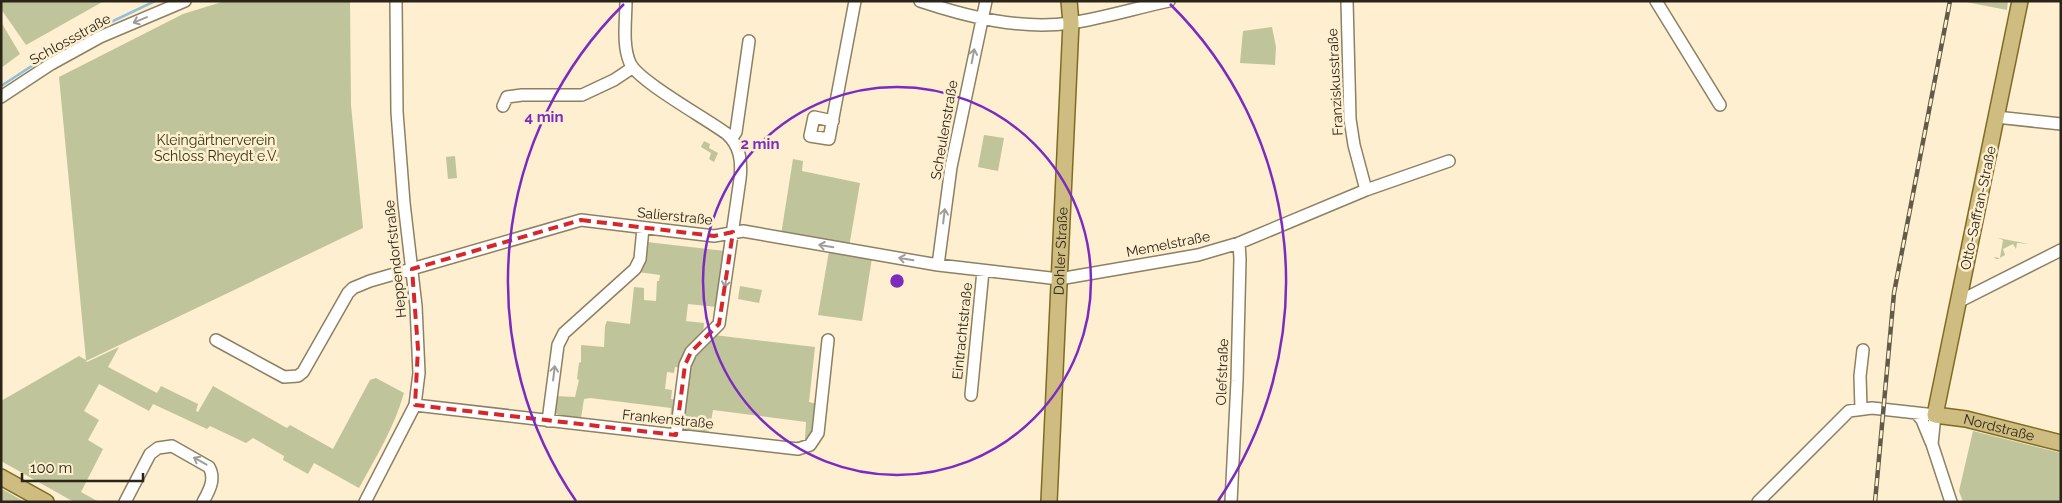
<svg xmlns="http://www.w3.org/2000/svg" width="2062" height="503" viewBox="0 0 2062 503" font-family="Raleway,sans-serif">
  <rect width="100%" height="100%" fill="#fdefcf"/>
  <path fill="#bfc49a" d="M1 1H104L26 45 1 9Z
    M225 1H350L351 105 363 228 86 361 87 362 119 347 108 367 157 393 161 386 198 404 196 411 198 412 213 386 285 427 287 428 290 425 333 449 370 380 376 378 404 393C394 428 376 457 359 488L314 463 308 474 283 460 284 456 253 438 246 443 210 426 207 429 153 404 149 411 99 384 84 411 99 420 88 440 103 449 81 492 99 502H74L1 461V401L79 356 86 360 59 77 183 14Z
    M1961 1H2008L2007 10Z
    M1 22 20 54 1 68Z
    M1272 27 1276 47 1275 65 1240 63 1243 31Z
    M984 135 1004 138 998 171 978 167Z
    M704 141 710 144 709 148 718 153 714 162 709 159 711 153 701 147Z
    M455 156 457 178 448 179 446 157Z
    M793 159 803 161 802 171 860 183 849 247 781 235Z
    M1998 238 2029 244 2017 243 2016 249 2013 244 2003 249 2005 255 1998 259H1996L1994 257 2000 258 2003 240Z
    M647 242 725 251 717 307 688 304 686 321 704 323 703 334 682 368 675 367 674 373 667 372 665 389 672 390 671 399 677 400 675 424 670 421 671 408 590 398 584 399 581 418 557 415 555 411 556 396 575 397 579 380 577 379 579 363 581 362V345L604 347 605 326 607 321 630 324 634 287 644 288V300L656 301 657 281H659L660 275 638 272Z
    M829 251 872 258 862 321 818 315Z
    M740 286 762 290 759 303 738 299Z
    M714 335 815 347 809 402 818 404 815 430 811 440 805 439 806 422 713 410 709 432 685 429 683 424 689 369 693 357Z
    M1973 431 2061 453V502H1963L1959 491Z
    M1 489H2L25 502H1Z"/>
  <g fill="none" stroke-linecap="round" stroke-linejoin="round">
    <path stroke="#8fbfdc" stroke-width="2.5" d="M1 86 67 43 155 1"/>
    <g stroke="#8d8063" stroke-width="14">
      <path id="minor" d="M626 1C626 20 622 45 630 63 638 81 707 119 727 134 740 146 742 161 740 179L719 324 691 352 685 365 676 435
        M920 1C968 17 1020 30 1071 23 1104 18 1136 8 1169 1
        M1347 1 1350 119 1354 145 1366 190
        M1656 1 1720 105
        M1 97 51 64 100 37 185 1
        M503 106 507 97 522 95H582L614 80 632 68
        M1996 117 2061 124
        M833 121 814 117 810 136 829 139 855 1
        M732 138 736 132 749 41
        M938 265 951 167 986 1
        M1958 302 2061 250
        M216 340 284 377 298 376 303 372 348 293 353 288 370 281 581 220 714 236 743 231 938 265 1059 279 1198 255 1239 243 1366 190 1449 161
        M971 395 983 271
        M415 405 798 449 810 445 818 433 828 340
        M1861 409 1860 376 1863 350
        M1916 413 1922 420 1931 442
        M548 421 558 345 564 333 635 269 640 259 643 228
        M125 502 150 454 158 448 172 446 209 467C216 479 209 491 203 502
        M365 502 415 405 419 373 416 306 404 203 397 112 396 1
        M1231 502 1237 381 1240 259 1239 243
        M1758 502 1849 411 1872 408 1935 415 1932 444 1951 502"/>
    </g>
    <g stroke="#806b25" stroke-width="18">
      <g id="major">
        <path id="s1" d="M2020 1 1935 415 1966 419 2061 443"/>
        <path d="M1 477 46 502"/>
        <path id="s2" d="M1049 502 1071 23 1069 1"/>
      </g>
    </g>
    <use href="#minor" stroke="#fff" stroke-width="11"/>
    <use href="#major" stroke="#cebc80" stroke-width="15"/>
    <g stroke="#635b49" stroke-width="4.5">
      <path id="rail" d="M1875 502 1894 293 1950 1"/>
    </g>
    <use href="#rail" stroke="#fdefcf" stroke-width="2.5" stroke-dasharray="8" stroke-linecap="butt"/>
  </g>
  <defs><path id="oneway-shaft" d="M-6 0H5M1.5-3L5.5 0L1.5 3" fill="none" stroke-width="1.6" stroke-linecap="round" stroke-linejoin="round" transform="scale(1.25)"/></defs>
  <g stroke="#a09d98">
    <use href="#oneway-shaft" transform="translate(140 20) rotate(157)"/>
    <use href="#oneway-shaft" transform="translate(973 56) rotate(-79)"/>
    <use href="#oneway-shaft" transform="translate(944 216) rotate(-83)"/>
    <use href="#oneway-shaft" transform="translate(826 246) rotate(-171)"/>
    <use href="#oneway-shaft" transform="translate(906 259) rotate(-170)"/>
    <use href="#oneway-shaft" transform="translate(726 280) rotate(99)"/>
    <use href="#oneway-shaft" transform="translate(554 373) rotate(-83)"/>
    <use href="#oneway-shaft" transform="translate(200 461) rotate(-151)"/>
  </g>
  <path fill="none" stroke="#d62828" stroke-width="4" stroke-dasharray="10 6" stroke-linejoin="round" d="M581 220 714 236 733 232 719 324 691 352 685 365 676 435 415 405 418 349 412 269Z"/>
  <g fill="none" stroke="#7b2cbf" stroke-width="2.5">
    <circle cx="897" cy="281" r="194"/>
    <path d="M576 501A389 389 0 0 1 624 4M1170 4A389 389 0 0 1 1218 501"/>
  </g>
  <g text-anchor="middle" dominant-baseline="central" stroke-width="5" stroke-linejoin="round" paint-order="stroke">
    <g font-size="14" fill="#2b2519" stroke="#fdefcf">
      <text transform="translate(70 39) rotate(-29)">Schlossstraße</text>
      <text transform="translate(1335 82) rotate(-93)">Franziskusstraße</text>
      <text transform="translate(944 130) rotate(-80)">Scheulenstraße</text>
      <text transform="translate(1978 208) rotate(-78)">Otto-Saffran-Straße</text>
      <text transform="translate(675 216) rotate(6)">Salierstraße</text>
      <text transform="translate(1168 244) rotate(-11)">Memelstraße</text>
      <text stroke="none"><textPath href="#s2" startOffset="251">Dohler Straße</textPath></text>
      <text transform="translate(395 259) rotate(-96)">Heppendorfstraße</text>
      <text transform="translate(962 331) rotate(-84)">Eintrachtstraße</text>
      <text transform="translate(1222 372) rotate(-88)">Olefstraße</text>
      <text transform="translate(668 419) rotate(6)">Frankenstraße</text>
      <text stroke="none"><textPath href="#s1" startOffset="488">Nordstraße</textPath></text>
    </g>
    <g font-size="14" fill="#333610" stroke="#fdefcf">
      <text x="216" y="140">Kleingärtnerverein<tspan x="216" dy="16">Schloss Rheydt e.V.</tspan></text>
    </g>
  </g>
  <circle cx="897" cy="281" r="8" fill="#7b2cbf" stroke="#fdefcf" stroke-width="2.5"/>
  <g font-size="15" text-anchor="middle" font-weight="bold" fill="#7b2cbf" stroke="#fdefcf" stroke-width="5" stroke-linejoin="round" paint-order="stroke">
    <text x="544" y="122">4 min</text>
    <text x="760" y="149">2 min</text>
  </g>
  <rect width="2062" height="503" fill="none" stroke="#2b2519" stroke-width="5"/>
  <path d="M22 473v8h121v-8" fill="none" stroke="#2b2519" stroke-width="2.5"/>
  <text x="30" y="473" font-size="15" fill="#2b2519" stroke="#fdefcf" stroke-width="4" paint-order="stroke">100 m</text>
</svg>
